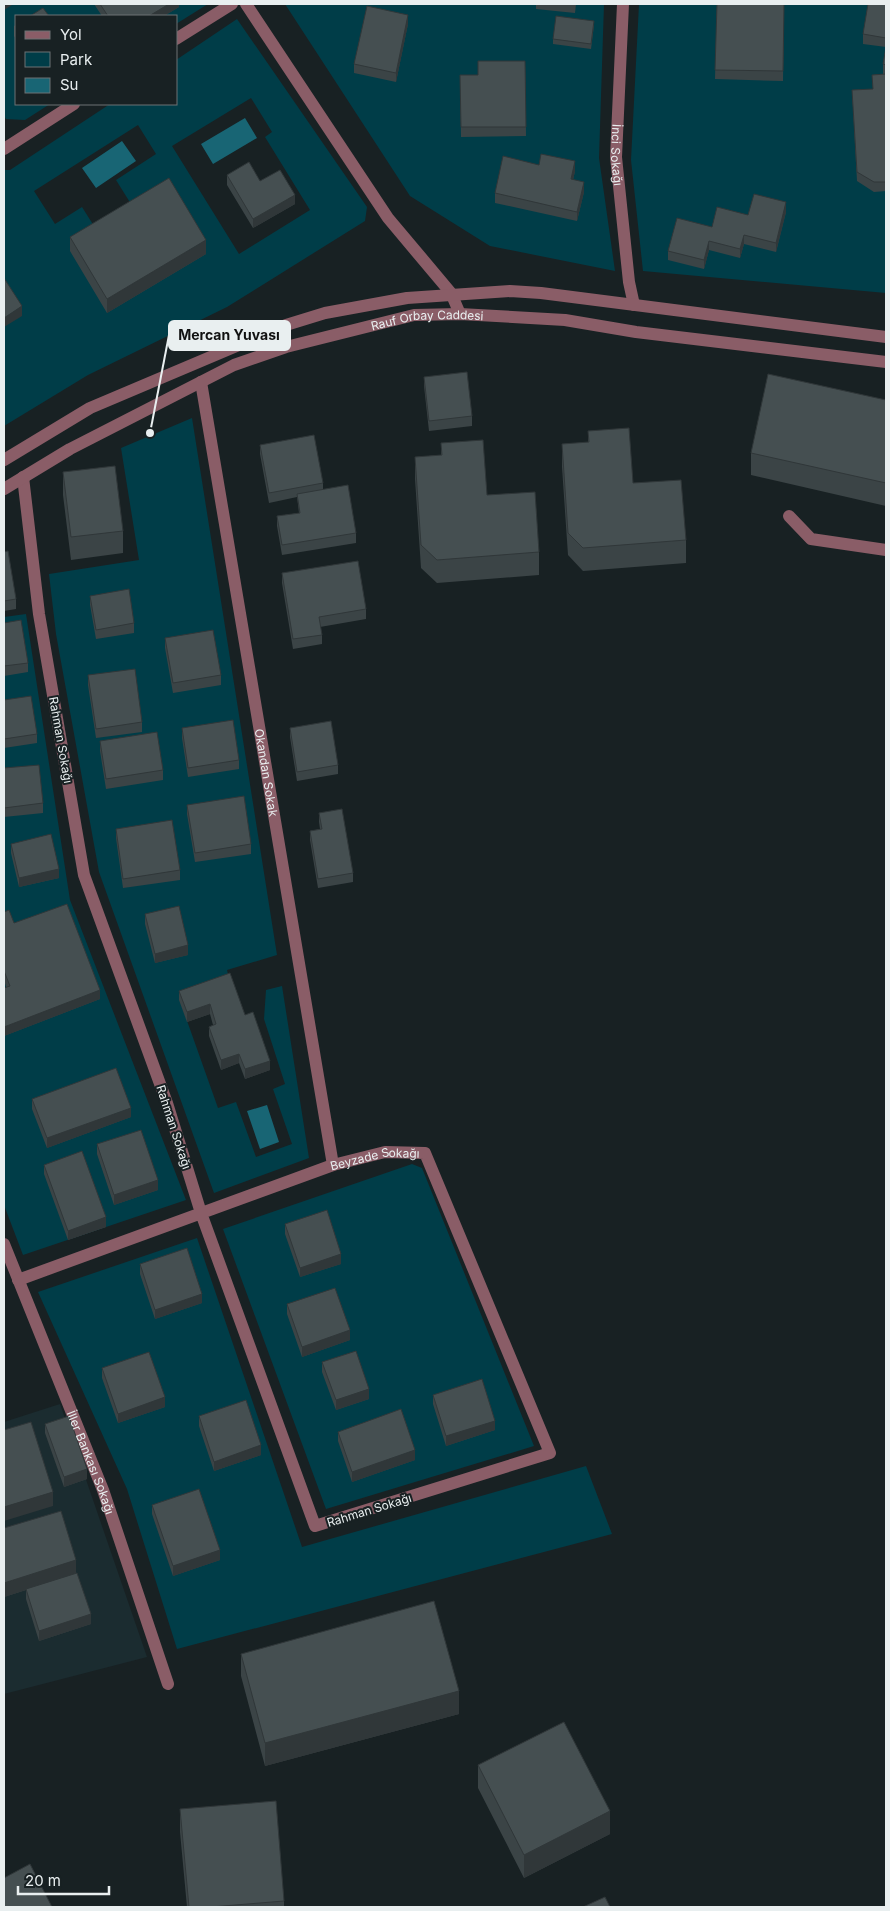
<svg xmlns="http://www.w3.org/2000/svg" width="890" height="1911" viewBox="0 0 890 1911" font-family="Inter,sans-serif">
  <rect width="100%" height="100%" fill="#182123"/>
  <path fill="#1b2c30" d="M60 1404 147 1657 4 1694V1422Z"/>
  <path fill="#003d48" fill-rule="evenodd" d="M4 4H208L176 24V16H16V104H50L25 120 6 119 4 116Z
    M285 4H604L599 158 615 271 490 246 410 196Z
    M639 4H886V293L643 271 631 160Z
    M237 19 367 207 365 221 227 307 88 375 4 426V170H10L110 104H176V60ZM251 98 272 132 265 137 310 210 239 254 172 146ZM138 125 156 154 116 180 136 212 99 234 82 207 55 224 34 191Z
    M192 418 277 955 227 970 230 983 180 1001 218 1108 236 1102 256 1157 292 1144 273 1089 285 1084 264 1019 266 990 282 986 309 1158 214 1193 99 872 56 634 49 574 139 560 121 448Z
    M26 614 70 900 186 1200 23 1255 4 1205V617Z
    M412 1164 422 1168 534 1446 326 1509 223 1229Z
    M197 1238 302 1547 586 1466 612 1534 177 1649 127 1489 38 1292Z"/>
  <path fill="#186574" d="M245 118 257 138 213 164 201 144Z
    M122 141 136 161 96 188 82 168Z
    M267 1105 279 1142 260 1149 247 1111Z"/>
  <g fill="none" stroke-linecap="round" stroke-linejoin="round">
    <g stroke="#8a5d67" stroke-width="12">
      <path d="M246 4 388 218 451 293 460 314"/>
      <path id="s1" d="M623 4 616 157 629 282 634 305"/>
      <path d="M176 39 232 4"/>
      <path d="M4 149 74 104"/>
      <path id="s2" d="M201 382 333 1165"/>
      <path d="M789 516 811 539 886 550"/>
      <path id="s3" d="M4 1244 103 1490 168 1684"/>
      <path id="s4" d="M18 1280 333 1165 385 1152 425 1153 550 1453 315 1526 201 1213 167 1103 84 875 39 614 23 477"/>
    </g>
    <g stroke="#8a5d67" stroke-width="12">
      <path d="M4 460 90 408 286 325 325 313 407 298 510 291 541 293 886 337"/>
      <path id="s5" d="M4 489 70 449 234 365 286 347 414 315 460 314 565 320 636 332 886 362"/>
    </g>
  </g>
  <path fill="#3b4446" d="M94 4H179V7L164 16H102Z
    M536 4H576L575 13 536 9Z
    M717 4H784L783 81 715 79Z
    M886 4V191L874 192 857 181 852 90 873 89 872 75 885 74H883V64L886 47 863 44V34Z
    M408 24 396 82 354 73V64Z
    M16 25V39L14 36V26Z
    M594 25 591 49 553 44V39Z
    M525 61 526 136 461 137 460 75H478Z
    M539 165 575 171 573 180 584 192 577 221 495 203V193Z
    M227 175 260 181 295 204 253 228 227 185Z
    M786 212 776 252 744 244 740 258 709 250 704 269 668 260V251L712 227 748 215Z
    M70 237 206 254 107 313 70 251Z
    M424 377 472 416V426L429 431 424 386Z
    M886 400V506L751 475V453Z
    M588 431 633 483 686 540V563L583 571 568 555 562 467V444L588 443Z
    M441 443 487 495 539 552V575L437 583 421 568 415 479V457L441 455Z
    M260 445 323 483V489L356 533V543L282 555 277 526V516L299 513 297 497 269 503 260 454Z
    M63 472 123 531V553L71 560 63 495Z
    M4 552 16 599V609L4 611Z
    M282 573 366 609V619L320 627 322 635V644L293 649 282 583Z
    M90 596 134 623V633L96 639 90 605Z
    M4 623 28 663V672L4 676Z
    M165 638 221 675V685L173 693 165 648Z
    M88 675 142 722V732L96 738 88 685Z
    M4 700 37 734V743L4 748Z
    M182 728 239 760V769L188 777 182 738Z
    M290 728 338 765V774L297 781 290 737Z
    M100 741 163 770V780L106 789 100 751Z
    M4 768 43 803V813L4 817Z
    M187 805 251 844V854L195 862 187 814Z
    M319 813 353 873V882L318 888 310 840V831L320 829 319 822Z
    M116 829 180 870V880L123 888 116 838Z
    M11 844 59 878 19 887 11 853Z
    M4 912 14 923 100 999 4 1036V988L6 987 4 980Z
    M145 914 188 955 155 963 145 924Z
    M179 991 245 1015 270 1070 245 1079 239 1063 221 1070 209 1036V1027L213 1025 210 1014 187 1022 179 1000Z
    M32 1099 131 1117 47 1148 32 1109Z
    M97 1144 158 1190 114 1205 97 1154Z
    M44 1165 106 1227 68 1240 44 1174Z
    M285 1224 341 1264 300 1277 285 1234Z
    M140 1264 202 1303 155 1319 140 1274Z
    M287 1304 350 1340 302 1357 287 1314Z
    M322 1362 369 1399 336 1410 322 1372Z
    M102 1368 165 1407 118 1423 102 1378Z
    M433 1395 495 1430 446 1446 433 1404Z
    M199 1416 261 1455 214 1471 199 1426Z
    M45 1424 87 1479 64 1487 45 1433Z
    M338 1432 415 1460 352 1482 338 1441Z
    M152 1505 220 1560 173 1576 152 1514Z
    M4 1528 76 1573 91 1624 39 1641 26 1599V1590L4 1597Z
    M241 1654 459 1714 265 1766 241 1676Z
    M478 1765 610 1834 524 1878 478 1788Z
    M180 1809 284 1901V1907H187L180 1832Z"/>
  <path fill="#303739" d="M4 4H12V5L4 10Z
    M169 4H179V7L164 16H149Z
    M408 15V24L396 82V73Z
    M575 161V171L571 189V179Z
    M584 182V192L577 221V212Z
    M295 195V204L253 228V219Z
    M786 202V212L776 252V243Z
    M744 235V244L740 258V249Z
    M206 240V254L107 313V299Z
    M709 241V250L704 269V260Z
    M22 306V316L4 327V318Z
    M59 869V878L19 887V878Z
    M188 945V955L155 963V954Z
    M100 990V999L4 1036V1027Z
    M210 1004V1014L187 1022V1012Z
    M239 1054V1063L221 1070V1060Z
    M270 1061V1070L245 1079V1069Z
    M131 1108V1117L47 1148V1138Z
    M158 1180V1190L114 1205V1195Z
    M106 1217V1227L68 1240V1231Z
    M341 1254V1264L300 1277V1268Z
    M202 1294V1303L155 1319V1310Z
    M350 1330V1340L302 1357V1347Z
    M369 1389V1399L336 1410V1400Z
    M165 1397V1407L118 1423V1414Z
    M495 1421V1430L446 1446V1436Z
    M261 1445V1455L214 1471V1462Z
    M415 1450V1460L352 1482V1472Z
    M87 1469V1479L64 1487V1477Z
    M53 1492V1506L4 1521V1507Z
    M220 1550V1560L173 1576V1566Z
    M76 1560V1574L4 1597V1583Z
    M91 1614V1624L39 1641V1631Z
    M459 1691V1714L265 1766V1743Z
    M610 1811V1834L524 1878V1855Z"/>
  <path fill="#454f51" stroke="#303739" d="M100 4H169L149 16H108Z
    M717 4H784L783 71 715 70Z
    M868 4H886V38L863 34Z
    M367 6 408 15 396 73 354 64Z
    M43 8 49 16H30Z
    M556 16 594 21 591 44 553 39Z
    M886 47V65L883 64Z
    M478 61H525L526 127H461L460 75H478Z
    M886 74V182H874L857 172 852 90 873 89 872 75Z
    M541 154 575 161 571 179 584 182 577 212 495 193 503 156 539 165Z
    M249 162 260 181 280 170 295 195 253 219 227 175Z
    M169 178 206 240 107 299 70 237Z
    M754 194 786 202 776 243 744 235 740 249 709 241 704 260 668 251 677 218 712 227 717 207 748 215Z
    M4 278 22 306 4 318Z
    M467 372 472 416 429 421 424 377Z
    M768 374 886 400V483L751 453Z
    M629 428 633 483 681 480 686 540 583 548 568 533 562 444 589 442 588 431Z
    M314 435 323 483 269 493 260 445Z
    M483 440 487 495 535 492 539 552 437 560 421 545 415 457 442 455 441 443Z
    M115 466 123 531 71 537 63 472Z
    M348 485 356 533 282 545 277 516 300 513 297 494Z
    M8 551 16 599 4 601V552Z
    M358 561 366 609 319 617 322 635 293 639 282 573Z
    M129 589 134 623 96 630 90 596Z
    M21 620 28 663 4 666V623Z
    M213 630 221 675 173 683 165 638Z
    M135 669 142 722 96 729 88 675Z
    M31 696 37 734 4 739V700Z
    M233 720 239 760 188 768 182 728Z
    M331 721 338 765 297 772 290 728Z
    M157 732 163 770 106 779 100 741Z
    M39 765 43 803 4 808V768Z
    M244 796 251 844 195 853 187 805Z
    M342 809 353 873 318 879 310 831 322 829 319 813Z
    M172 820 180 870 123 879 116 829Z
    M51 834 59 869 19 878 11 844Z
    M67 904 100 990 4 1027V988L10 986 4 971V912L9 910 14 923Z
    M179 906 188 945 155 954 145 914Z
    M230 973 245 1015 253 1012 270 1061 245 1069 239 1054 221 1060 209 1027 216 1024 210 1004 187 1012 179 991Z
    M116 1068 131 1108 47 1138 32 1099Z
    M141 1130 158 1180 114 1195 97 1144Z
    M82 1151 106 1217 68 1231 44 1165Z
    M327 1210 341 1254 300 1268 285 1224Z
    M187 1248 202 1294 155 1310 140 1264Z
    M335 1288 350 1330 302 1347 287 1304Z
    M356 1351 369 1389 336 1400 322 1362Z
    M149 1352 165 1397 118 1414 102 1368Z
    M482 1379 495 1421 446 1436 433 1395Z
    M246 1400 261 1445 214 1462 199 1416Z
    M401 1409 415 1450 352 1472 338 1432Z
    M69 1416 87 1469 64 1477 45 1424Z
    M31 1422 53 1492 4 1507V1430Z
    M199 1489 220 1550 173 1566 152 1505Z
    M61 1511 76 1560 4 1583V1528Z
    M77 1573 91 1614 39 1631 26 1589Z
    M434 1601 459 1691 265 1743 241 1654Z
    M564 1722 610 1811 524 1855 478 1765Z
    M276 1801 284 1901 211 1907H189L180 1809Z
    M30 1864 52 1907H4V1878Z
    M605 1897 610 1907H583Z"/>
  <g text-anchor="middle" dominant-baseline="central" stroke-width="4" stroke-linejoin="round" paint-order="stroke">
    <g font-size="12" fill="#e9eff0" stroke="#182123">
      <text stroke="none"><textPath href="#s1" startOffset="151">İnci Sokağı</textPath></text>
      <text stroke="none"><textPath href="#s5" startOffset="461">Rauf Orbay Caddesi</textPath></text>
      <text transform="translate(61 740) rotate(80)">Rahman Sokağı</text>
      <text stroke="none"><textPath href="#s2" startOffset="396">Okandan Sokak</textPath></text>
      <text transform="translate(174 1127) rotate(72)">Rahman Sokağı</text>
      <text stroke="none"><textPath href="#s4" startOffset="378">Beyzade Sokağı</textPath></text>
      <text stroke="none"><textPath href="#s3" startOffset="235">İller Bankası Sokağı</textPath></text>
      <text transform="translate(369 1510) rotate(-17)">Rahman Sokağı</text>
    </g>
  </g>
  <path fill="none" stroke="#e9eff0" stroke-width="2" d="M150 433L169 335"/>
  <circle fill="#e9eff0" stroke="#182123" stroke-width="2" cx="150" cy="433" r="5"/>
  <rect fill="#e9eff0" stroke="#e9eff0" stroke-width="2" x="169" y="321" width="121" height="29" rx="5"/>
  <g font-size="14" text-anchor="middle" font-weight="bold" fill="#111">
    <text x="229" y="340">Mercan Yuvası</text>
  </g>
  <rect width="890" height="1911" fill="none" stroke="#e9eff0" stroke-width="10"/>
  <rect x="15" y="15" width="162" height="90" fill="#182123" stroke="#6c7375"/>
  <rect x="25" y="31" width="25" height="8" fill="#8a5d67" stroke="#6c7375"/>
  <text x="60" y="40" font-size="15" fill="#e9eff0">Yol</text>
  <rect x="25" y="52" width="25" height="15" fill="#003d48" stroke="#6c7375"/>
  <text x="60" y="65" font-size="15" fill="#e9eff0">Park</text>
  <rect x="25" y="78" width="25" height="15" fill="#186574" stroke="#6c7375"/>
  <text x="60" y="90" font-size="15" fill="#e9eff0">Su</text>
  <path d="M18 1886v8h91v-8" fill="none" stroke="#e9eff0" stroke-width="2.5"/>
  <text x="25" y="1886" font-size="15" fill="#e9eff0" stroke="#182123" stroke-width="4" paint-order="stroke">20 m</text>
</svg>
